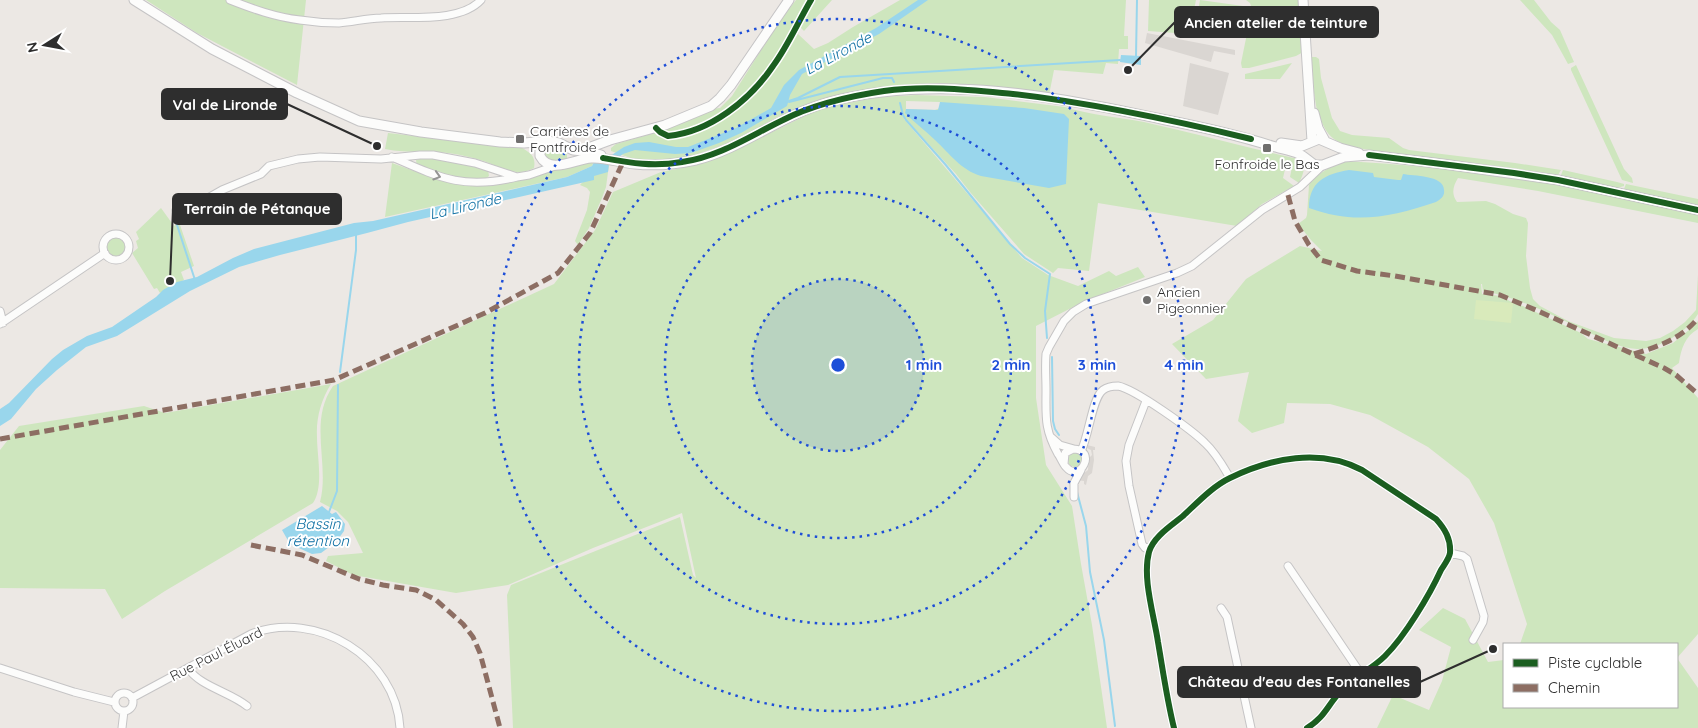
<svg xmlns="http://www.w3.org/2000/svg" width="1698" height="728" viewBox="0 0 1698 728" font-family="Quicksand,sans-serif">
  <rect width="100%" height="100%" fill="#ece8e4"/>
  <path fill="#cee6be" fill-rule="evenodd" d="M146 0H306L297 85 197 33Z
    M796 0H809L773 63 757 84 741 100 745 101 771 73 813 0H832L804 31 800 27 798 34 814 49 828 43 853 27 900 0H1126L1124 36H1128V49H1119L1118 64 1106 63 1103 74 1054 70 1049 95 942 83 889 86 835 97 779 116 734 141 695 155 678 159 639 161 611 151V148L616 144 664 130 695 118 710 109 720 108 732 96 779 22Z
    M1149 0H1196L1189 34 1148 31Z
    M1200 0 1243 6 1246 9 1243 23 1226 21 1225 27 1196 23Z
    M1246 0H1302L1305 51 1296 56 1249 68H1242L1241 63 1252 9 1250 3Z
    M1520 0H1534L1551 22 1560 30 1574 62 1568 64 1552 35Z
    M1312 57H1316L1319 59 1321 78 1332 118 1340 131 1352 135 1389 138 1403 148 1409 150 1515 163 1561 170 1558 175 1520 169 1363 149C1341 144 1328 142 1320 117H1318L1314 93 1311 60Z
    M1292 63 1280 79H1245V74Z
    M1576 65 1624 169 1632 178 1633 183 1622 180 1571 70V68Z
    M916 95 985 97 1065 107C1090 115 1118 117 1144 122 1196 134 1246 147 1298 159 1308 165 1303 174 1299 183L1290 177 1292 167 1286 165 1283 178 1294 186 1262 204 1237 226 1098 203 1089 271 1058 268 1053 273 1024 254 970 192 956 174 904 117V119L1022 258 1048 275 1078 286 1109 271 1116 276 1138 267 1145 277 1083 302 1036 326V398L1046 465 1072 506 1081 564 1092 625 1107 728H513L507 595 511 585 680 517 693 575 696 578 682 513 593 548 508 585 456 593 353 575 326 561 328 556 363 553 348 522 337 511 320 502C330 464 308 422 333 386L554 284 595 230 613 192 661 172 682 168 723 156 815 111 838 105 879 97ZM906 101 940 102V108L935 110 906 109Z
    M388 133 522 148C531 153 536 157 534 168 519 177 504 169 489 163 479 159 466 156 455 154 432 150 408 154 385 149Z
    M544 145C553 145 561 146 567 153V159L564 162 549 160 544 156Z
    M422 158 449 160 488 170 489 176 483 181 441 174 417 166 416 160Z
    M595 159 592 166 567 177 385 217 392 163 439 180 457 184 476 186 496 183Z
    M1346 161C1396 164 1446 168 1495 175 1563 184 1631 200 1698 215V223L1538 191 1458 178C1453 186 1451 194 1457 202L1486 201 1495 204 1513 214 1526 218 1528 223 1526 256 1530 288 1533 299 1540 306 1568 321 1614 338 1646 341 1660 338 1673 331 1685 322 1696 310 1698 275V314C1687 332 1658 350 1637 349 1619 348 1602 339 1586 331 1553 316 1519 297 1483 291L1482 284H1481L1482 294 1501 296 1513 303 1523 306 1581 333 1588 339 1646 354 1673 343 1689 330 1698 321V329C1685 336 1681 349 1679 363L1672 368 1698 398V634L1677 658 1698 688V728H1377L1393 695 1429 710 1442 681 1451 647 1419 630 1443 608 1465 619 1488 662 1504 660V707H1677V644H1520L1527 624 1494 523 1469 479 1428 447 1370 415 1330 404 1287 403 1284 423 1252 433 1238 421 1249 372 1206 379 1172 344 1213 320 1246 279 1300 246 1322 251 1311 240 1298 224 1306 218 1307 215 1309 185C1315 175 1335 163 1346 161Z
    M601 162 609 165 606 187 602 198 589 228 578 245 575 241 587 210 590 192 587 188 580 185Z
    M1563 170 1617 182 1624 184V186L1617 188 1561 175Z
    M1626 184 1698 199V205L1624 189Z
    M161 208 174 226 179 222 194 266 181 272 184 280 160 293 157 288 154 289 132 253 138 248 136 241 139 239 136 232Z
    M106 247a10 10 0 1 1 20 0a10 10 0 1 1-20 0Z
    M331 384C321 400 316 418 317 437 317 456 324 487 313 503L165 591 122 619 105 589 0 588V450L19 426 144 406 165 413Z
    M1068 460a7 7 0 1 1 14 0a7 7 0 1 1-14 0Z"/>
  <path fill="#d9eabb" d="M1476 300 1513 303 1511 323 1474 319Z"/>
  <path fill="#dad6d2" d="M1147 33 1235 50V55L1214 51 1211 62 1145 43Z
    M1190 63 1229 73 1218 115 1183 106Z
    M1087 445 1095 447V450H1093L1094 460 1092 473 1088 476 1086 485 1084 484V481L1076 480 1088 470 1089 458 1092 455 1091 450 1087 448Z"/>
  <path fill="#99d6ec" d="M918 0H928L879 34 802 74 790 95 787 106 741 133 719 143 691 153 675 154 635 150 623 154 609 164 608 172 594 176V180L408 222 367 233 280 255 239 267 190 291 117 336 86 347 57 370 36 389 11 419 0 426V409L9 403 52 359 63 350 87 336 112 327 156 297 163 290 177 282 197 277 233 258 254 249 354 223 373 221 567 177 592 166 594 162H601L624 147 635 143 649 142 676 147H688L736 128 771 108 784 85 799 70 876 28Z
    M1121 55 1141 56V65L1120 62Z
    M940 102 1024 108 1064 114 1069 119 1066 184 1049 188 981 176C961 170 950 154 935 140 926 131 915 123 905 113L906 109 938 110Z
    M1349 170 1373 173 1374 177 1398 180H1401L1403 174C1413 176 1444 175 1444 190 1445 196 1441 199 1436 202 1391 217 1355 225 1309 208 1309 182 1325 174 1349 170Z
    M322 506 332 514 336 512 345 524 344 531 336 542 321 553 312 554 290 544 282 530Z"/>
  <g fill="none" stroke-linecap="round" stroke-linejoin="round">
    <path stroke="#99d6ec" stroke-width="2" d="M1136 56 1137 0
      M786 102 798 98 840 77 1120 60
      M789 102 883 78H892L894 82
      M900 103 903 115 906 120 945 164 1010 244 1025 258 1050 274 1045 311 1047 338
      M177 225 195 280
      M1052 357 1053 421 1055 429 1059 435
      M340 372 356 250V235
      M1077 492 1086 526 1090 572 1104 640 1115 726
      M329 512 337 491 338 385"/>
    <g stroke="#c5c4c5" stroke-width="9">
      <path id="minor" d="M230 0C253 9 275 17 300 20 313 22 326 23 339 23 353 22 367 18 381 18 410 16 460 23 481 0
        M517 177 529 175 555 166
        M176 210 185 211 222 190 261 174 269 166 298 159 320 157 381 159 420 155H433L475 163 517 177C464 190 440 178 392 157
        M103 247a13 13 0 1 1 26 0a13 13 0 1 1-26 0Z
        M0 311 3 323
        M0 324 105 253
        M1146 401 1129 445 1126 461 1129 486 1142 544 1145 548 1151 547
        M1051 437 1060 445 1074 449
        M1081 451C1089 436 1092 398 1103 390 1107 387 1113 386 1118 386 1135 389 1192 430 1205 443 1216 453 1223 466 1230 478
        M1064 464 1065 453 1073 449C1098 449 1080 484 1066 467 1063 464 1061 458 1058 454 1044 429 1046 416 1046 390 1046 378 1045 366 1046 354L1049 347 1064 321 1073 312 1086 304 1177 273 1192 266 1262 210 1300 187 1323 165
        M1074 497V483L1081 470
        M1450 553 1463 556 1467 559 1484 616 1483 622 1473 640
        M1288 566 1361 674
        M1221 608 1227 617 1251 728
        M0 668 74 692 114 702
        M188 668C199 686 230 692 247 706
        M115 702a9 9 0 1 1 18 0a9 9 0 1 1-18 0Z
        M132 698 251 634C316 609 396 657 400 728
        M122 728 124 711
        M1174 728C1167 700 1163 671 1158 642 1154 615 1142 578 1149 552 1153 537 1172 525 1183 516 1197 503 1213 486 1230 478 1271 458 1320 448 1362 470L1436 519C1445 529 1451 539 1450 553 1449 559 1444 565 1441 570 1429 596 1405 636 1385 656 1371 670 1353 677 1340 692 1327 706 1325 717 1307 728"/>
    </g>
    <g stroke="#c5c4c5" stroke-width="11">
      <path id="tertiary" d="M134 0 212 49 297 93 359 121 421 132 500 142 524 143 548 141 559 143 573 150 591 152 601 155
        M1303 0 1312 141
        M1314 113 1318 128 1325 141
        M545 141 540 146V156C550 175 575 159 591 158 606 157 620 163 635 164 655 166 677 164 696 160 743 148 781 115 829 102 939 73 1057 97 1166 120 1202 127 1237 135 1272 146 1281 149 1291 150 1299 154 1306 157 1309 162 1315 165H1323L1344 157 1369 155 1443 164 1558 180 1698 210
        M1281 143 1302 146 1319 139 1340 148 1359 153
        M583 150 610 140 665 125 711 106 720 98 731 85 789 0"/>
    </g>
    <use href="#minor" stroke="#fcfcfb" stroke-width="7"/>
    <use href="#tertiary" stroke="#fcfcfb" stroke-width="9"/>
    <path stroke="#8d6e63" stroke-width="5" stroke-dasharray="10 5" stroke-linecap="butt" d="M1288 195 1295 221 1309 245 1321 260 1357 271 1395 276 1500 295 1538 311 1664 368 1676 375 1698 394
      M1634 354C1659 346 1681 339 1698 318
      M0 439 334 380 485 313 558 273 590 233 623 162
      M251 545 302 555 359 579 383 585 416 590 436 600 463 624 473 637 480 653 500 728"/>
    <g stroke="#fff" stroke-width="9">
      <path id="cycleway" d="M656 128 660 132 668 136C710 132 750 100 773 66 788 46 798 22 811 0
        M1369 155 1514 173 1558 180 1698 210
        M603 158C631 163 653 167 682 162 719 157 750 136 783 120 814 104 850 96 884 91 927 85 970 90 1013 94 1093 103 1172 120 1251 139
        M1174 728C1167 700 1163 671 1158 642 1154 615 1142 578 1149 552 1153 537 1172 525 1183 516 1197 503 1213 486 1230 478 1271 458 1320 448 1362 470L1436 519C1445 529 1451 539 1450 553 1449 559 1444 565 1441 570 1429 596 1405 636 1385 656 1371 670 1353 677 1340 692 1327 706 1325 717 1307 728"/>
    </g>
    <use href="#cycleway" stroke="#1b5e20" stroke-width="6"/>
  </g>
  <defs><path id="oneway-chevron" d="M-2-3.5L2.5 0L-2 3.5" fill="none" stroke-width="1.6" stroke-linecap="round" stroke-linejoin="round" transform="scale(1.25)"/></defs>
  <use stroke="#959594" href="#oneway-chevron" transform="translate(437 176) rotate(17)"/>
  <circle cx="838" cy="365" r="86" fill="#1d4ed8" fill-opacity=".12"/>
  <g fill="none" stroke="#1d4ed8" stroke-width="2.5" stroke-dasharray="2.5 5">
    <circle cx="838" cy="365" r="86"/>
    <circle cx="838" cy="365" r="173"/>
    <circle cx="838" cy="365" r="259"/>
    <circle cx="838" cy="365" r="346"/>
  </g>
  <g fill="#706f6e" stroke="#fff" stroke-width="2">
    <rect x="515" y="134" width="10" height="10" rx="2.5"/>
    <rect x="1262" y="143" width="10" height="10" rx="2.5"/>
    <circle cx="1147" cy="300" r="5"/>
  </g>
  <g text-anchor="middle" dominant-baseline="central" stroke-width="4" stroke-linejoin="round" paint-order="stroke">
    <g font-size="14" fill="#2e2e2e" stroke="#fff" text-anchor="start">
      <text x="530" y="131">Carrières de<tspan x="530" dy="16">Fontfroide</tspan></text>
      <text x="1267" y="164" text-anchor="middle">Fonfroide le Bas</text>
      <text x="1157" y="292">Ancien<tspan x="1157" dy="16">Pigeonnier</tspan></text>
    </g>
    <g font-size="14" fill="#2e2e2e" stroke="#fff">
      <text transform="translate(216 654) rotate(-27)">Rue Paul Éluard</text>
    </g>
    <g font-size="15" font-style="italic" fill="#0d6fa3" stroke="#fff">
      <text transform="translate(838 53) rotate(-28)">La Lironde</text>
      <text transform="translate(465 206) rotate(-13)">La Lironde</text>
      <text x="318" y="523">Bassin<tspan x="318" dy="17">rétention</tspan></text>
    </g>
  </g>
  <circle cx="838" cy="365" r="8" fill="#1d4ed8" stroke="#fff" stroke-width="2.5"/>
  <g font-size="15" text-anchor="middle" font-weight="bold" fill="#1d4ed8" stroke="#fff" stroke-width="4" stroke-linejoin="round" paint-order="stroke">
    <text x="924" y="370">1 min</text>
    <text x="1011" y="370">2 min</text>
    <text x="1097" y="370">3 min</text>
    <text x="1184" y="370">4 min</text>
  </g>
  <path fill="none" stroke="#2e2e2e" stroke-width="2" d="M1128 70L1175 22M377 146L287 104M170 281L173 209M1493 649L1420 682"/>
  <g fill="#2e2e2e" stroke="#fff" stroke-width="2">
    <circle cx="1128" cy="70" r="5"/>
    <circle cx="377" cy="146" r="5"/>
    <circle cx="170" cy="281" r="5"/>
    <circle cx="1493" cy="649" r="5"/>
  </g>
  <g fill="#2e2e2e" stroke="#2e2e2e" stroke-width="2">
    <rect x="1175" y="7" width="203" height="30" rx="5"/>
    <rect x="162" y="89" width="125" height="30" rx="5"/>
    <rect x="173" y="194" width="168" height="30" rx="5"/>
    <rect x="1178" y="667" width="242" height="30" rx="5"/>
  </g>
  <g font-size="15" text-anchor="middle" font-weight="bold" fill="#fff">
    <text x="1276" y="28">Ancien atelier de teinture</text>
    <text x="225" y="110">Val de Lironde</text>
    <text x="257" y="214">Terrain de Pétanque</text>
    <text x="1299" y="687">Château d'eau des Fontanelles</text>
  </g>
  <rect x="1503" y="643" width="175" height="65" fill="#ffffff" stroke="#ababab"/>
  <rect x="1513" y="659" width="25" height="8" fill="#1b5e20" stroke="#ababab"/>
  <text x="1548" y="668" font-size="15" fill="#2e2e2e">Piste cyclable</text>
  <rect x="1513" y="684" width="25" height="8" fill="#8d6e63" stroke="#ababab"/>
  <text x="1548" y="693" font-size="15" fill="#2e2e2e">Chemin</text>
  <g transform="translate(45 45) rotate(259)" stroke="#ffffff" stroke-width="4" paint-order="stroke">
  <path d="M0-4L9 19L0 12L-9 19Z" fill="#2e2e2e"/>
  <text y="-8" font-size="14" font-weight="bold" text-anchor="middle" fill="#2e2e2e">N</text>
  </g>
</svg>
